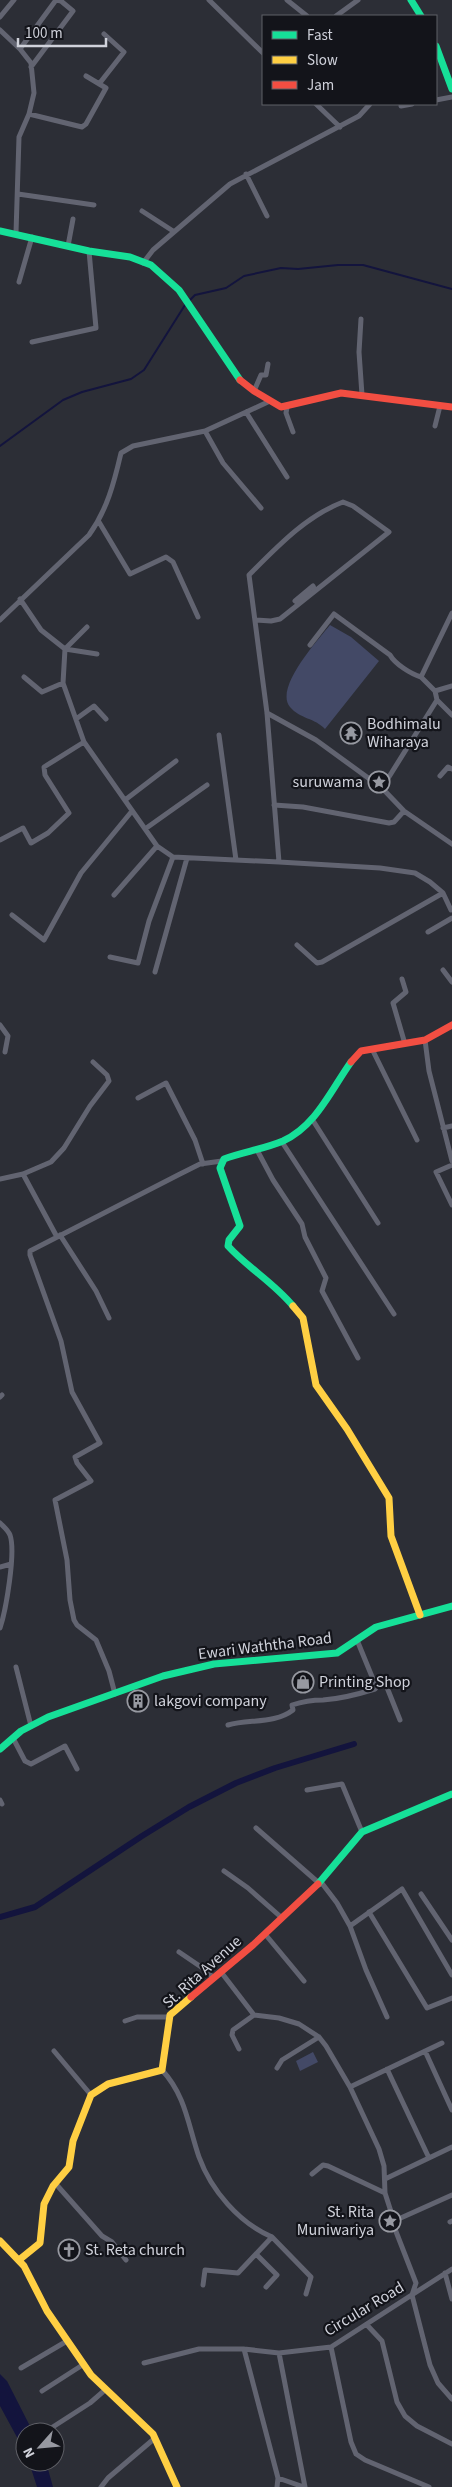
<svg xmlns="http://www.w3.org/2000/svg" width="452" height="2487" viewBox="0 0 452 2487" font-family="'Source Sans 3',sans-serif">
  <rect width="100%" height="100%" fill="#2c2e36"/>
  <path fill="#434966" d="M330 625 351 637 379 661 325 729C315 718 300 719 290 707 274 688 318 640 330 625Z
    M313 2052 318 2062 300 2071 296 2061Z"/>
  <path fill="#13143d" d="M0 2374 7 2381 33 2432H25V2452L0 2406Z
    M29 2462H46L53 2487H37Z"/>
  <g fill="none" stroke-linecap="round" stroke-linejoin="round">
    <path stroke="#13143d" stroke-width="2" d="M188 302 195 295 226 288 244 276 281 268 298 269 338 265H363L452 289
      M0 446 63 400 82 392 131 379 144 370 185 305"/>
    <path stroke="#13143d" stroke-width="6" d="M0 1917 35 1907 142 1836 189 1807 236 1783 275 1768 354 1744"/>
    <path stroke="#626471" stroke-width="5" d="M209 0 263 53
      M287 0 307 16
      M336 16 358 0
      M0 17 14 0
      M0 30 20 49 31 63 34 93 29 114 19 137 16 233
      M20 49 56 0 61 1 73 11 31 67
      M99 84 124 52 104 34
      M436 100 452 97
      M316 104 340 127
      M401 106 412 104
      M29 114 82 127 86 124 106 88 86 76
      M246 174 267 216
      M18 194 94 205
      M142 211 173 231
      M68 246 73 219
      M143 263 153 250 230 184 359 116 370 104
      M19 282 32 237
      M361 319 359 352 362 395
      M32 342 96 328 89 251
      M254 391 261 375H266L268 364
      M287 407 286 413 293 432
      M246 412 287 477
      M435 426 440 406
      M205 431 223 463 261 508
      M99 522 130 574 166 557 173 562 198 617
      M20 599 41 630 65 649 63 683 84 742 157 846 173 857 279 862
      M295 601 313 586 315 591
      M0 620 89 535C107 510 114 483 121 453L133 446 205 431 270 401
      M256 620 271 621 280 619 389 532 353 506 343 502C306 516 277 547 249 575L267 713 279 862 380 868 415 873 430 882 443 893 451 910
      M310 645 334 614 390 655C395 664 411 674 421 677
      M65 649 97 654
      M65 649 87 627
      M24 677 42 692 63 683
      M452 686 435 691 437 700 382 788 404 811 452 844
      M435 691 421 677 452 613
      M437 700 452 715
      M267 713 316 740 382 788
      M76 719 94 706 106 719
      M219 735 236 860
      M440 776 448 767 452 769
      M125 800 176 761
      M274 805 303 807 389 823 394 822 404 811
      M145 829 207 785
      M0 840 23 828 31 843 48 833 69 813 45 775 44 767 84 742
      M114 895 157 846
      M12 915 44 940 81 873 132 811
      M428 932 452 918
      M297 945 317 963 322 962 443 893
      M110 957 138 963 149 921 173 857
      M443 970 452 982
      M155 972 187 858
      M402 979 406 992 393 1003 405 1044
      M0 1025 8 1036 5 1052
      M425 1040 429 1071 452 1161
      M372 1049 417 1140
      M138 1098 166 1083 195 1140 203 1164
      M312 1119 378 1223
      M443 1128 452 1126
      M282 1142 394 1314
      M257 1150 273 1180 302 1224 305 1237 326 1278 322 1291 358 1358
      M452 1165 436 1172 452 1205
      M23 1174 57 1237
      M0 1179 23 1174 51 1162 64 1148 90 1106 109 1081 107 1075 93 1062
      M60 1235 96 1291 109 1318
      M0 1397 2 1395
      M0 1523C4 1527 8 1530 10 1535 16 1552 6 1610 0 1628
      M0 1567 11 1564
      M357 1640 375 1684 377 1686 386 1685 400 1720
      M16 1667 31 1726
      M115 1694 109 1671 96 1640 77 1625 74 1620 70 1600 67 1560 55 1500 91 1481 77 1463 75 1457 100 1443 72 1392 61 1341 30 1255V1251L180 1174 200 1164 222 1161
      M228 1725C249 1719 275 1724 293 1710L292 1705C304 1701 311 1700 323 1700 340 1699 359 1694 375 1689L377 1686
      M13 1738 25 1761 31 1764 65 1746 77 1769
      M307 1790 342 1784 362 1832
      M0 1800 2 1804
      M256 1828 320 1884
      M224 1871 248 1888 282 1918
      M321 1882 337 1903 350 1926 366 1970 387 2017
      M421 1894 452 1940
      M369 1912 427 2008 452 1998
      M350 1926 402 1889 452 1975
      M265 1934 304 1981
      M179 1952 204 1969 214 1978
      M221 1972 254 2015 279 2018 299 2024 319 2037 326 2046 350 2087 379 2149 384 2166 385 2193 394 2221 395 2229 416 2283 412 2295 430 2365 438 2383 452 2399
      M125 2021 137 2017H169
      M239 2049 232 2035 233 2030 254 2015
      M54 2051 91 2095
      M425 2051 452 2110
      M277 2068 282 2060 319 2037
      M387 2069 429 2158
      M162 2070C186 2096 188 2125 199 2157 211 2190 239 2223 272 2237L238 2273 205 2270 203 2285
      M350 2087 442 2043
      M312 2174 323 2165 328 2166 385 2193
      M385 2179 452 2147
      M55 2183 102 2236 112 2242 126 2260
      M394 2221 452 2195
      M450 2222 452 2221
      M272 2237 311 2277 306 2294
      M256 2254 277 2275 266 2287
      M445 2273 452 2299
      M367 2325 382 2341 397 2402 405 2416 417 2426 452 2444
      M331 2347 351 2442 356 2454 365 2460 429 2487
      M244 2349 278 2478 277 2487
      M279 2353 305 2487
      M144 2363 199 2349H244L279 2353 331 2347 452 2269
      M21 2368 67 2341
      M42 2391 84 2364
      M45 2432 90 2403 105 2390
      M278 2478 304 2487
      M101 2487 108 2478 155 2438"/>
    <path stroke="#16e098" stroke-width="7" d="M411 0 421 16
      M436 46 452 89
      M0 231 89 251 130 257 151 265 179 290 240 380
      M293 1306C273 1282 248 1268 228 1246L229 1240 240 1226 220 1168 224 1159C243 1152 264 1149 283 1141 316 1126 331 1090 351 1062
      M0 1749 21 1731 48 1717 163 1676 214 1664 337 1653 376 1627 452 1606
      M318 1884 362 1832 452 1794"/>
    <path stroke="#ffcf43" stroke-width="7" d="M293 1306 303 1318 316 1385 347 1429 389 1498 391 1536 420 1615
      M0 2241 24 2266 47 2311 91 2375 153 2434 177 2487
      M19 2260 40 2243 44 2204 53 2186 69 2167 73 2141 91 2095 108 2084 162 2070 170 2015 191 1997"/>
    <path stroke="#f24e42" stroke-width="7" d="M240 380 254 391 281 407 341 393 452 407
      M351 1062 361 1051 425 1040 452 1025
      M191 1997 253 1945 318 1884"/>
  </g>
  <defs>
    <g id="temple-ring" transform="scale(1.125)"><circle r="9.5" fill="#13141a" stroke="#9799a1" stroke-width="1.5"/><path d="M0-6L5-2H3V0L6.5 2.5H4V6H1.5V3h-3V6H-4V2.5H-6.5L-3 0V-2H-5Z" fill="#9799a1"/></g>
    <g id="sight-ring" transform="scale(1.125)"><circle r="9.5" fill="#13141a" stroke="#9799a1" stroke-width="1.5"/><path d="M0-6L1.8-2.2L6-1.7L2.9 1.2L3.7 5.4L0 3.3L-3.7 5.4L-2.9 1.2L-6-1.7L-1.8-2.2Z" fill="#9799a1"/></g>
    <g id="shop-ring" transform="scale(1.125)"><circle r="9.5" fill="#13141a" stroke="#9799a1" stroke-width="1.5"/><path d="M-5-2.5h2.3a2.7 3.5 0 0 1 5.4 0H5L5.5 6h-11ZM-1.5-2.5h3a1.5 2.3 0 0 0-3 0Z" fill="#9799a1"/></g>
    <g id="building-ring" transform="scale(1.125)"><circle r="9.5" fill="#13141a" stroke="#9799a1" stroke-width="1.5"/><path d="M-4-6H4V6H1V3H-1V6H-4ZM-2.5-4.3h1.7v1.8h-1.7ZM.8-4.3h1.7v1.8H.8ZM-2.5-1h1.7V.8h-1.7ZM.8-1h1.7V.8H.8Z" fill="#9799a1"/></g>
    <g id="church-ring" transform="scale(1.125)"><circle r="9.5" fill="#13141a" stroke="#9799a1" stroke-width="1.5"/><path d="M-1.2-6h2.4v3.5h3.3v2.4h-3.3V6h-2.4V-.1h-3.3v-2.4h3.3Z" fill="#9799a1"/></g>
  </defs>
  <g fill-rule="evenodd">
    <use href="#temple-ring" x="351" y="733"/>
    <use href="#sight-ring" x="379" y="782"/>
    <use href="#shop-ring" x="303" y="1682"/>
    <use href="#building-ring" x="138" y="1701"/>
    <use href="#sight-ring" x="390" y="2221"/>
    <use href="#church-ring" x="69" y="2250"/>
  </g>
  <g text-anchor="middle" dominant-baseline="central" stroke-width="4.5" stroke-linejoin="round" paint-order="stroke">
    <g font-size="16" fill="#d0d2db" stroke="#13141a" text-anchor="start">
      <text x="367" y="724">Bodhimalu<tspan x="367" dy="18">Wiharaya</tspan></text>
      <text x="363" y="782" text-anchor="end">suruwama</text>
      <text x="319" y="1682">Printing Shop</text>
      <text x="154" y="1701">lakgovi company</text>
      <text x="374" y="2212" text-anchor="end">St. Rita<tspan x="374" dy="18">Muniwariya</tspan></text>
      <text x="85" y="2250">St. Reta church</text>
    </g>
    <g font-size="16" fill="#d0d2db" stroke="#13141a">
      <text transform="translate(265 1646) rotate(-7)">Ewari Waththa Road</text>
      <text transform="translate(202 1972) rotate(-42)">St. Rita Avenue</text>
      <text transform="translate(364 2309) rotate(-31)">Circular Road</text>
    </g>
  </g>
  <rect x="262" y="15" width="175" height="90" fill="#13141a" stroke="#5f6067"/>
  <rect x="272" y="31" width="25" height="8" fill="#16e098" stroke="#5f6067"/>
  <text x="307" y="40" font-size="15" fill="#d0d2db">Fast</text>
  <rect x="272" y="56" width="25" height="8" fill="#ffcf43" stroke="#5f6067"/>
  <text x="307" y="65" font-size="15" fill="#d0d2db">Slow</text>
  <rect x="272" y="81" width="25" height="8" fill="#f24e42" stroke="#5f6067"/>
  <text x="307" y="90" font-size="15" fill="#d0d2db">Jam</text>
  <g transform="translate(40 2447) rotate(243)"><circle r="24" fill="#13141a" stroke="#5f6067"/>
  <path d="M0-4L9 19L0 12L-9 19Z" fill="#9799a1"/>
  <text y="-8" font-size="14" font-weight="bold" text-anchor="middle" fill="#d0d2db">N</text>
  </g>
  <path d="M18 38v8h88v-8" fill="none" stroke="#d0d2db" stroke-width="2.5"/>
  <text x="25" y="38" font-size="15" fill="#d0d2db" stroke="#13141a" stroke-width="4" paint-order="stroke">100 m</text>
</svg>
